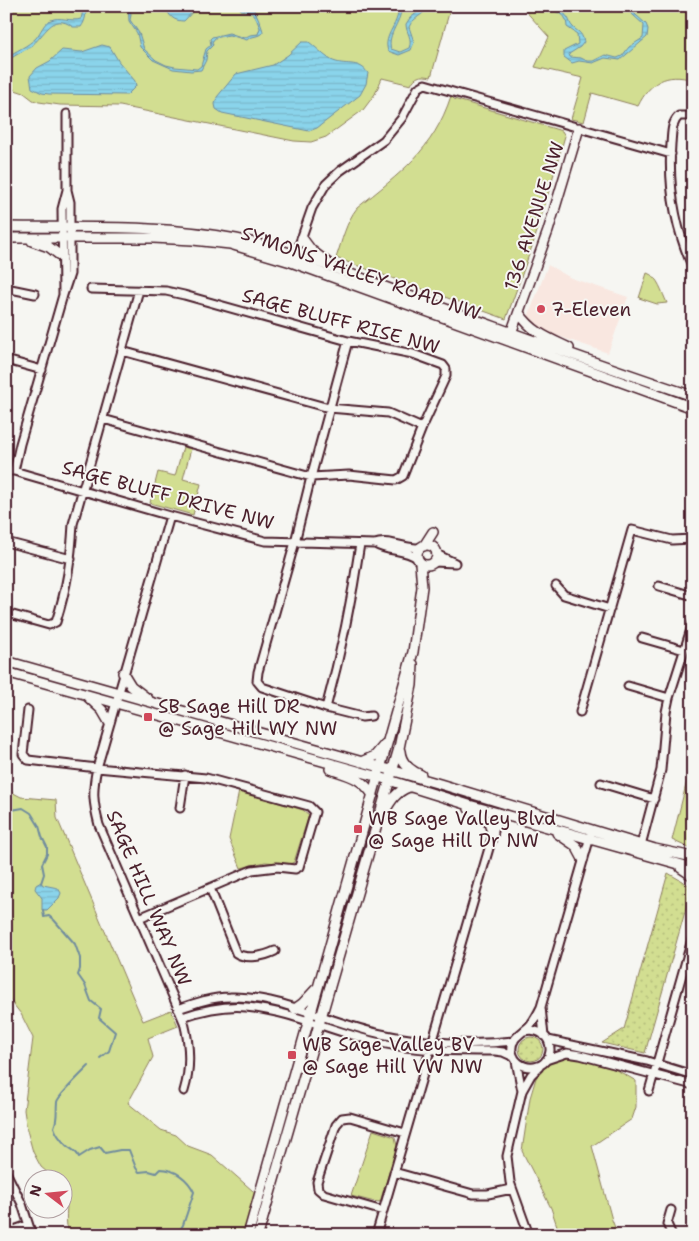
<svg xmlns="http://www.w3.org/2000/svg" width="699" height="1241" viewBox="0 0 699 1241" font-family="'Shantell Sans',sans-serif">
  <defs>
    <pattern id="grass-dots" width="8" height="8" patternUnits="userSpaceOnUse" patternTransform="scale(1.25)"><rect width="8" height="8" fill="#d2de91"/><path d="M2 2h.1M6 6h.1" fill="none" stroke="#b6be7d" stroke-width="1.8" stroke-linecap="round"/></pattern>
    <pattern id="water-rules" width="6" height="5" patternUnits="userSpaceOnUse" patternTransform="scale(1.25)"><rect width="6" height="5" fill="#8ad4eb"/><path d="M0 2.5h6" fill="none" stroke="#79b6ca"/></pattern>
  </defs>
  <rect width="100%" height="100%" fill="#f6f6f2"/>
  <filter id="ink" filterUnits="userSpaceOnUse"><feTurbulence type="fractalNoise" baseFrequency=".02" numOctaves="2"/><feDisplacementMap in="SourceGraphic" scale="10" xChannelSelector="R" yChannelSelector="G"/><feConvolveMatrix kernelMatrix="1 2 1 2 8 2 1 2 1" color-interpolation-filters="sRGB"/></filter>
  <g filter="url(#ink)">
    <path fill="#f9e7e0" d="M548 265 571 278 628 297 608 353 537 329 528 317Z"/>
    <path fill="url(#grass-dots)" stroke="#8e7e5e" d="M668 873 692 887 645 1053 602 1043 624 1029Z
      M519 1049a12 12 0 1 1 24 0a12 12 0 1 1-24 0Z"/>
    <path fill="#d2de91" stroke="#8e7e5e" d="M6 6H451L431 77C422 75 415 75 411 85L382 78 375 94 363 110 326 137 311 142 294 141 120 106 60 105 39 102 33 100 24 93 6 87Z
      M521 6H693V80C666 72 650 82 638 106L592 93 584 122 571 119 583 78 535 67 549 37Z
      M451 96 454 99 562 131 565 136 535 238 506 319 336 258C342 241 346 222 357 208 400 173 433 151 451 96Z
      M647 273C658 276 662 293 667 303L657 304 639 298Z
      M183 447 191 449 183 479 201 484 193 515 150 503 158 472 175 476Z
      M693 722V850L672 840 689 773Z
      M6 789 21 797 56 800 57 818 143 1021 171 1010 178 1026 148 1038 153 1057 128 1103 161 1130 176 1135 188 1146 212 1155 253 1191 257 1193 244 1235H70C63 1222 69 1207 66 1194 65 1188 63 1186 62 1178H54L41 1167 33 1152 27 1130 24 1110 33 1038 21 1014 6 995V922L10 911 6 903Z
      M239 791 303 810 309 815 308 818 294 862 290 864 265 862 241 868 229 839Z
      M566 1057C593 1058 613 1067 636 1081V1107L632 1119 592 1146 612 1220 618 1235H560L551 1208 522 1151 530 1098 536 1078 539 1072 555 1060Z
      M373 1130 395 1137 397 1146 380 1202 371 1201 351 1196Z"/>
    <path fill="url(#water-rules)" stroke="#708c9e" d="M84 6H86C86 14 86 20 81 27H73C52 11 45 36 30 47 22 52 14 56 6 61V57C16 51 28 46 36 38 41 32 44 22 51 20 59 16 71 22 81 19Z
      M128 6H130L131 15 130 20 139 33 144 49 156 60 166 65 175 67 197 69 201 66 206 49 211 45 210 39 212 37 229 33 244 38 250 35 258 34 260 28C255 16 255 12 241 10L239 6C242 6 253 8 254 10 256 12 263 29 263 32 258 38 252 35 247 40L229 35 215 38 212 42 213 45 207 51 206 60 201 70 191 71 173 69 153 60 140 47 137 33 129 21Z
      M165 6H198L184 21C173 21 169 16 165 6Z
      M398 6H401C403 21 386 34 391 49L400 52 409 48C413 38 406 33 406 24L410 18 426 6H428C424 16 413 17 409 27L414 42 411 50 399 55 388 51C382 35 401 23 398 6Z
      M548 6C554 8 565 12 568 18 570 21 570 24 572 26 578 33 581 30 584 42L580 47 569 54 570 57 581 58 587 61H593L605 55 617 58 622 56 629 47 643 38 644 25 623 6H626L646 24 648 29 647 37 620 60 605 58 593 63 579 61 572 63 564 57V51L578 44 577 34 567 27C566 10 558 16 548 6Z
      M302 42H309C316 47 323 55 331 60 345 67 358 59 368 73L366 84 360 95 317 128 309 131 222 113 216 109 215 104 217 97 236 74 273 65 288 55Z
      M102 45 110 47 119 62 135 81 136 86 127 95 49 94 42 93 32 88 30 76 37 68 50 61 62 50 82 52Z
      M41 882 43 885 58 888 61 893 59 898 47 910H42V898L35 889 36 885Z"/>
    <g fill="none" stroke-linecap="round" stroke-linejoin="round">
      <path stroke="#708c9e" stroke-width="2" d="M6 811 23 808 31 813 39 826 42 837 47 847V854L42 864 44 874 41 883
        M43 910 44 917 49 916 54 920 75 944 80 958V969L78 975 85 985 91 1001 101 1009 99 1018 115 1032 109 1051 100 1058
        M89 1066C84 1071 58 1096 57 1102 56 1111 58 1118 54 1127 56 1134 61 1140 66 1145 71 1150 76 1150 79 1157L90 1150 100 1147 105 1153 120 1150H129L136 1168 139 1172 149 1171 156 1173 160 1169C175 1169 188 1179 194 1192L183 1225 177 1235"/>
      <g stroke="#4a1f2b" stroke-width="11">
        <path id="street" d="M693 116H679C671 123 672 134 671 144 668 188 675 228 693 268
          M294 259 312 208 326 184 340 171 384 140 402 118 418 88 425 84 671 154
          M6 288 35 294
          M91 289 166 291 184 295 348 341 413 354 443 365 446 369V376L422 428 403 476 396 480 349 475 311 477 103 419
          M63 294 62 209 67 190
          M348 341 311 477 295 542 258 672 257 681 262 687 326 708C341 653 352 599 360 544
          M122 351 329 408 388 413 422 428
          M6 360 42 370
          M6 471H14L170 516 265 541 375 544C389 539 406 549 421 548
          M14 471 20 444 63 295 70 274V202L67 190V114
          M170 516 97 768C92 791 93 802 99 825L184 1022C190 1046 191 1068 184 1091
          M6 542 71 559
          M375 544C388 552 405 549 417 558
          M434 562 455 563 436 554
          M556 586 564 595 610 609
          M659 586 693 596
          M6 613 49 625 56 622C67 587 71 561 73 524L139 290
          M642 638 684 650
          M628 686 669 698
          M326 708 362 717 371 716
          M28 710 23 754 28 760 97 768 206 778 309 806 315 812 299 867 295 869 277 867 252 870 139 918
          M580 712 632 530 672 540 693 539
          M601 783 654 799
          M180 808 185 775
          M641 845 661 770 666 712 669 698 693 623
          M210 888 236 953C246 960 265 956 275 951
          M541 1007 544 1036
          M178 1009C195 1003 212 997 230 997 279 995 333 1024 381 1034 422 1043 472 1046 514 1041
          M182 1017C203 1010 224 1005 246 1007 292 1011 336 1033 381 1043 419 1051 457 1051 495 1051L503 1052 514 1057
          M524 1031C538 1028 551 1036 550 1051 547 1073 515 1072 512 1051 510 1037 524 1033 531 1024 535 1019 538 1013 541 1007L592 830
          M548 1040 647 1061 693 1075
          M546 1060 567 1053 580 1055 693 1085
          M516 1061 522 1091
          M649 1091 693 936
          M6 1172 22 1204 32 1235
          M394 1172 473 1194H488L512 1189
          M671 1210 667 1224 672 1235
          M383 1211 324 1194 318 1189 317 1182 336 1125 342 1118 350 1117 405 1133
          M11 1231 28 1225
          M376 1235 499 814
          M529 1235 510 1182 507 1156 522 1091 531 1075 539 1067"/>
      </g>
      <g stroke="#4a1f2b" stroke-width="12">
        <path id="secondary" d="M6 227C82 228 161 224 236 239 296 251 354 276 412 297 505 330 598 365 693 396
          M6 238H153L193 240 230 244 291 262 693 408
          M302 238 311 250 328 263
          M32 241 49 247 62 257
          M519 313C533 333 548 338 569 348
          M509 339 548 231 579 128
          M417 555a10 10 0 1 1 20 0a10 10 0 1 1-20 0Z
          M424 546 433 532
          M6 661 440 784 655 849 693 857
          M6 672 379 777 469 805 693 868
          M123 673 131 686 148 699
          M88 697 102 710 109 722
          M400 751C401 763 409 770 421 775
          M361 762 375 756 385 744
          M330 769C350 776 361 777 373 795
          M469 809 488 821 493 834
          M383 814C390 802 395 792 409 787
          M557 833 576 846 583 859
          M681 868 693 876
          M295 1009 302 1004 316 989
          M248 1235 413 652 422 587 420 563
          M258 1235 399 748 412 685 413 664"/>
      </g>
      <use href="#street" stroke="#f6f6f2" stroke-width="7"/>
      <use href="#secondary" stroke="#f6f6f2" stroke-width="9"/>
    </g>
  </g>
  <g fill="#d1495b" stroke="#f6f6f2" stroke-width="2">
    <circle cx="541" cy="309" r="5"/>
    <rect x="143" y="712" width="10" height="10" rx="2.5"/>
    <rect x="353" y="824" width="10" height="10" rx="2.5"/>
    <rect x="287" y="1050" width="10" height="10" rx="2.5"/>
  </g>
  <g text-anchor="middle" dominant-baseline="central" stroke-width="4" stroke-linejoin="round" paint-order="stroke">
    <g font-size="19" fill="#4a1f2b" stroke="#f6f6f2">
      <text transform="translate(534 216) rotate(-72)">136 AVENUE NW</text>
      <text transform="translate(361 273) rotate(19)">SYMONS VALLEY ROAD NW</text>
      <text transform="translate(341 321) rotate(15)">SAGE BLUFF RISE NW</text>
      <text transform="translate(168 495) rotate(15)">SAGE BLUFF DRIVE NW</text>
      <text transform="translate(149 898) rotate(67)">SAGE HILL WAY NW</text>
    </g>
    <g font-size="19" fill="#4a1f2b" stroke="#f6f6f2" text-anchor="start">
      <text x="551" y="309">7-Eleven</text>
      <text x="158" y="706">SB Sage Hill DR<tspan x="158" dy="22">@ Sage Hill WY NW</tspan></text>
      <text x="368" y="818">WB Sage Valley Blvd<tspan x="368" dy="22">@ Sage Hill Dr NW</tspan></text>
      <text x="302" y="1044">WB Sage Valley BV<tspan x="302" dy="22">@ Sage Hill VW NW</tspan></text>
    </g>
  </g>
  <rect width="699" height="1241" fill="none" stroke="#f6f6f2" stroke-width="25"/>
  <rect x="12" y="12" width="674" height="1216" fill="none" stroke="#4a1f2b" stroke-width="2" filter="url(#ink)"/>
  <g transform="translate(48 1194) rotate(286)"><circle r="24" fill="#f6f6f2" stroke="#b1a0a2"/>
  <path d="M0-4L9 19L0 12L-9 19Z" fill="#d1495b"/>
  <text y="-8" font-size="14" font-weight="bold" text-anchor="middle" fill="#4a1f2b">N</text>
  </g>
</svg>
